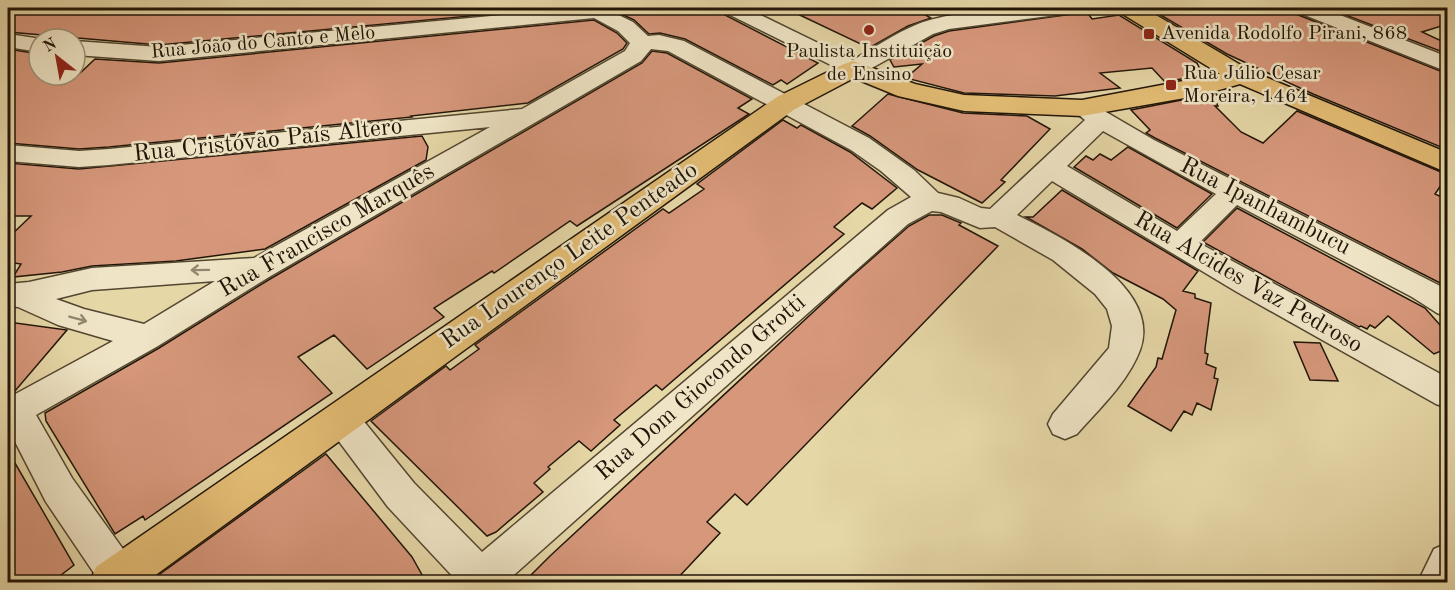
<svg xmlns="http://www.w3.org/2000/svg" width="1455" height="590" viewBox="0 0 1455 590" font-family="'Old Standard TT',serif">
  <rect width="100%" height="100%" fill="#e6d7a7"/>
  <filter id="stains"><feTurbulence type="fractalNoise" baseFrequency=".00333" numOctaves="4"/><feColorMatrix values="0 0 0 0 .2 0 0 0 0 .09 0 0 0 0 .02 0 0 0 .5 -.17"/></filter>
  <radialGradient id="worn" r=".72"><stop offset=".6" stop-color="#630" stop-opacity="0"/><stop offset="1" stop-color="#630" stop-opacity=".3"/></radialGradient>
  <path fill="#d6977b" stroke="#201508" stroke-width="1.5" d="M8 8H557L159 45 8 32Z
    M608 8H718L723 14 818 63 787 84 781 80 773 85 685 39 660 33 649 34 634 20Z
    M785 8H902L909 11 917 10 931 18 908 26 869 48Z
    M1168 8H1291L1296 14 1448 74V150L1313 94 1227 54 1152 10Z
    M1327 8H1448V24L1422 32 1448 44V54Z
    M1087 12 1092 19 1119 15 1197 63 1203 75 1165 82 1152 68 1100 73 1120 88 1055 96 964 93 906 78 922 64 894 67 890 60 934 36 949 31Z
    M594 20 617 33 627 43 623 49 528 103 411 116 412 117 109 147 79 149 8 143V49L39 54V75H78L95 59 159 63Z
    M652 51 667 53 752 99 738 108 749 114 577 226 570 221 494 273 492 271 434 308 444 317 367 369 334 335 298 357 332 393 145 520 143 516 115 534 46 421 45 413 159 348 270 279 642 63Z
    M888 94 963 113 1027 116 1050 129 1001 180 1005 182 982 203 918 170 870 136 852 126Z
    M1212 94 1218 106H1215L1241 132 1263 143 1297 111 1448 175 1435 194 1448 200V287L1155 138 1146 133 1150 130 1131 110Z
    M783 120 797 128 801 125 850 152 897 188 872 209 862 203 834 227 844 234 662 390 656 385 614 420 620 425 591 451 579 441 548 467 550 469 534 483 543 492 496 532 487 536 371 421 446 366 450 370 479 349 475 345 663 209 669 213 704 189 697 184Z
    M422 136 428 147 426 160 265 249 176 261 92 266 62 272 13 277 21 264 8 262V238L31 216H8V163L79 169Z
    M1128 147 1212 194 1177 228 1074 167 1086 156 1093 160 1100 154 1111 160Z
    M1062 190 1198 271 1183 291 1195 294V298L1211 303 1205 349V353L1208 354 1206 364 1216 368 1214 378 1218 379 1211 410 1197 403 1192 415 1184 411 1171 431 1128 406 1156 367 1158 358 1162 359 1176 310 1163 299 1113 273 1082 249 1026 217H1033Z
    M1237 208 1425 308 1448 334V348L1434 354 1388 316 1375 328 1370 325 1367 329 1361 326 1359 327 1203 242Z
    M929 215H942L961 223 959 225 998 246 747 505 735 494 707 522 720 533 674 582H524L550 556 851 277 909 226Z
    M8 322 67 330 15 391 8 396Z
    M1294 342 1320 343 1338 381 1310 380Z
    M8 451 74 565 52 582H8Z
    M326 454 412 557 426 582H149Z"/>
  <g fill="none" stroke-linecap="round" stroke-linejoin="round">
    <g stroke="#524630" stroke-width="3">
      <path id="minor" d="M576 8H604L633 22 648 36 659 35 684 41 869 138 914 170 938 193 959 198 981 208 990 209 1085 120 1073 110 1076 105 1085 103 1094 105 1154 140 1448 290V317L1437 313 1412 297 1237 205 1199 243 1448 378V408L1436 404 1237 292 1052 181 1017 215C1061 237 1163 287 1140 350 1128 382 1099 409 1077 434L1065 439 1053 434 1048 424 1053 414 1109 348 1112 326 1107 309 1095 294 1053 260 995 227 980 228 941 212 932 211 908 224 506 582H458L388 507 329 428 324 418 329 408 341 403 353 408 414 483 482 552 888 210 911 197 881 171 851 150 668 51 651 49 641 61 269 277 158 346 36 415 72 478 133 563 138 577 136 582H100L46 502 8 428V398L113 341 58 325 18 307 8 306V284L29 282 92 268 254 258 490 127 109 165 79 167 8 161V145L79 151 109 149 522 109 625 51 630 43 618 31 594 18 159 61 75 55V41L159 47ZM1103 131 1216 194 1177 231 1067 166ZM215 281 144 324 84 309 56 299 92 290Z
        M720 8H746L853 60C874 48 895 33 918 24 955 10 1036 4 1075 8L1071 12 1064 14 949 29 933 34 861 74 853 76 724 12Z
        M1293 8H1322L1448 57V72L1297 12Z
        M8 34 42 39H39V52L8 47Z
        M1448 543V582H1418L1434 549Z"/>
    </g>
    <g stroke="#201508" stroke-width="3">
      <path id="major" d="M1118 8H1144L1251 71 1448 153V173L1240 84 1202 95 1082 116 964 111 898 96 854 78 795 109 146 582H90L96 567 777 97 844 64 853 61 862 64 915 84 964 95 1082 100 1220 74 1121 13Z"/>
    </g>
    <use href="#minor" fill="#efe5c6" fill-rule="evenodd"/>
    <use href="#major" fill="#e3bc74" fill-rule="evenodd"/>
  </g>
  <defs><path id="oneway-shaft" d="M-6 0H5M1.5-3L5.5 0L1.5 3" fill="none" stroke-width="1.6" stroke-linecap="round" stroke-linejoin="round" transform="scale(1.5)"/></defs>
  <g stroke="#928770">
    <use href="#oneway-shaft" transform="translate(200 270) rotate(179)"/>
    <use href="#oneway-shaft" transform="translate(78 319) rotate(15)"/>
  </g>
  <g fill="#8f2418" stroke="#efe5c6" stroke-width="2">
    <circle cx="869" cy="30" r="6"/>
    <rect x="1143" y="28" width="12" height="12" rx="3"/>
    <rect x="1165" y="79" width="12" height="12" rx="3"/>
  </g>
  <g text-anchor="middle" dominant-baseline="central" stroke-width="5" stroke-linejoin="round" paint-order="stroke">
    <g font-size="20" fill="#201508" stroke="#efe5c6" text-anchor="start">
      <text x="1161" y="34">Avenida Rodolfo Pirani, 868</text>
      <text x="869" y="52" text-anchor="middle">Paulista Instituição<tspan x="869" dy="23">de Ensino</tspan></text>
      <text x="1183" y="74">Rua Júlio Cesar<tspan x="1183" dy="23">Moreira, 1464</tspan></text>
    </g>
    <g font-size="20" fill="#201508" stroke="#efe5c6">
      <text transform="translate(263 43) rotate(-5)">Rua João do Canto e Melo</text>
    </g>
    <g font-size="24" fill="#201508" stroke="#efe5c6">
      <text transform="translate(268 141) rotate(-6)">Rua Cristóvão País Altero</text>
      <text transform="translate(1265 207) rotate(27)">Rua Ipanhambucu</text>
      <text transform="translate(327 231) rotate(-30)">Rua Francisco Marquês</text>
      <text transform="translate(570 256) rotate(-35)">Rua Lourenço Leite Penteado</text>
      <text transform="translate(1248 283) rotate(30)">Rua Alcides Vaz Pedroso</text>
      <text transform="translate(701 388) rotate(-41)">Rua Dom Giocondo Grotti</text>
    </g>
  </g>
  <rect width="1455" height="590" fill="none" stroke="#e6d7a7" stroke-width="30"/>
  <rect x="9" y="9" width="1437" height="572" fill="none" stroke="#201508" stroke-width="3"/>
  <rect x="15" y="15" width="1425" height="560" fill="none" stroke="#201508" stroke-width="1.5"/>
  <g transform="translate(57 57) rotate(329)"><circle r="28" fill="#efe5c6" stroke="#9c927a" stroke-width="1.5"/>
  <path d="M0-4.5L10 22L0 15L-10 22Z" fill="#8f2418"/>
  <text y="-9" font-size="16" font-weight="bold" text-anchor="middle" fill="#201508">N</text>
  </g>
  <rect width="100%" height="100%" filter="url(#stains)"/>
  <rect width="100%" height="100%" fill="url(#worn)"/>
</svg>
